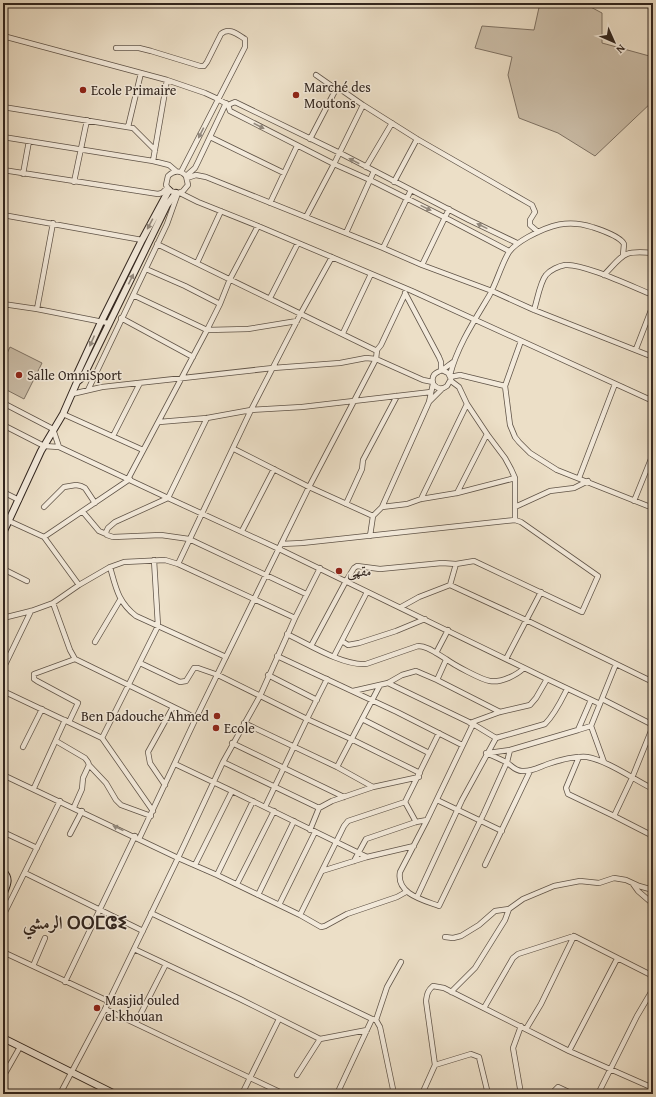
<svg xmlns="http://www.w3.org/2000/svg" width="656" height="1097" viewBox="0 0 656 1097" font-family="'Gentium Book Plus',Amiri,'Noto Sans Tifinagh',serif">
  <rect width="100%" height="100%" fill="#ecdfc7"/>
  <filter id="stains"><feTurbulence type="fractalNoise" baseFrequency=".005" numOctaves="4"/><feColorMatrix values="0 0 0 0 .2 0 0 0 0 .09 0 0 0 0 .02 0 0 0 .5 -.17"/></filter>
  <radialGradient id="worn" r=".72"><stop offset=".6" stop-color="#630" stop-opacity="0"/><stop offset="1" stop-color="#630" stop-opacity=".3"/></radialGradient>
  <path fill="#ccbfaa" stroke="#7e7264" d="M540 3H583L602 13V43L653 57V101L595 156 558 133 519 118 508 75 512 57 475 48 482 26 534 30Z
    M10 347 42 363 24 399 3 388V362Z"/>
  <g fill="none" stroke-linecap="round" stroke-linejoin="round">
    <g stroke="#605448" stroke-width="6">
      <path id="street" d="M3 36 167 80 205 93 218 99 228 105 230 111 334 164 370 180 444 217 509 251
        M116 48H139L151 51 200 66H204L207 62 221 34C229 27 237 34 245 39V47L181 172
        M316 75 336 89
        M228 105 235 102 340 153 469 220 517 243
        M3 107 133 128 155 150
        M128 127 141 73
        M3 137 153 161 169 165 176 171
        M210 137 284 173
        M310 139 335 91 336 89H340L363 105 417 139 532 205 535 212 530 220V225L538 232
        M153 161 167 80
        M366 167 392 123
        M3 170 158 194 162 193 167 188
        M23 174 29 141
        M186 176 195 168 198 162 226 103
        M187 178 196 175 206 177 383 248 422 265 492 291 534 310 653 357
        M74 182 87 120
        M394 182 417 139
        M180 193 198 202 258 226 412 291 653 401
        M270 203 297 146
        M3 215 142 240
        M306 217 334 164 363 105
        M346 233 374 171
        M157 244 375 350H377L381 345 405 294
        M383 248 411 190
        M197 263 221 211
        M422 265 449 209
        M146 269 185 286 220 304
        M604 275C624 254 623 250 653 253
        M405 293 439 357 441 362V370
        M133 295 207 330 248 329 297 321
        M270 298 298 243
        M3 304 37 309 108 323
        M37 309 53 223
        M534 310C537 301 540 282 546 275 550 270 559 266 565 265 583 263 635 288 653 295
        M3 316 6 304
        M121 318 193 357
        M343 333 371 274
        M521 341 505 386 510 425 515 437 519 442 530 453 557 470 653 508
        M636 349 653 305
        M442 370 448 373 451 379 447 386C442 390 437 389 433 384 431 375 435 373 442 370 446 368 450 364 453 362
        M450 375C457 347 474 321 489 296 497 282 501 265 509 252 514 245 521 241 528 237 550 225 568 219 592 227 601 230 620 236 624 244L623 255
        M450 377 460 375 505 386
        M451 381 459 387 467 404 487 434 505 458 511 469 515 478V520
        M88 390 167 224 178 193 183 191 188 185 186 176C181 170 174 170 168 176L166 185 170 191 178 193
        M72 394 102 387 273 368 340 363 366 358 376 359 423 380 433 382
        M429 402 442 389
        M3 403 53 429 59 447
        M63 414 143 450
        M207 418 168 498 115 522 108 528 106 532 107 535 113 537 161 535 189 539 306 594
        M159 422 207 418 251 410 302 407 431 392
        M3 425 44 446 59 447 168 498 279 549 547 679 600 704
        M113 436 140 383
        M234 449 309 487 373 516
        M579 478 615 384
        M128 479 207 330 220 304 230 279 258 226
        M3 492 19 500
        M457 493 487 434
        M421 499 467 404
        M634 501 653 454
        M346 504 362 469 363 460 397 396
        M44 507 64 487 76 485 81 486 85 488 95 503
        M382 507 407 504 421 499 457 493 515 478
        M515 507 550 491 574 488 588 481
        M83 512 99 531 106 534
        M9 521 44 537 79 585
        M242 531 274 469
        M370 536 373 516 382 507 429 402 433 384
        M44 537 130 479
        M281 544 302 543 515 520 521 522 598 576 582 612 474 561 456 564 442 563 380 569 357 566 354 568 346 581 311 646
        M178 564 251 410 301 313 332 257
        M110 567C116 588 118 602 136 616L226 657
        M3 569 27 581
        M450 585 456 564
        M53 603 70 650 75 659 196 718
        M401 607 419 597 450 585 526 620 653 682
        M3 618 31 611 53 603 79 585 110 567 124 562 165 560 178 564 295 618
        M287 634C308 644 343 666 366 664L418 646C428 646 437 654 446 659 454 665 482 680 490 681 501 683 517 675 524 668
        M342 641 348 645 359 643 396 631 425 619
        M95 642 120 600
        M436 653 448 630
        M277 656 397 712 462 745
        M334 656 367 592
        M506 659 541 592
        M140 663 180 682 186 681 194 668H198L218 675 307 719 327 679
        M3 669 31 611
        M268 675 317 700
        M437 680 446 660
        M388 683 473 724 496 738
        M3 691 102 738 153 811
        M353 691 388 683 402 675 416 671 437 680 500 712
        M602 699 653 725
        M362 719 429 753
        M69 722 78 703 37 681 34 679V674L75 659
        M244 723 337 767
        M470 723 500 712 530 705 536 698 547 679
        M473 724 427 820 400 872C396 894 423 900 439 906L484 813 507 762 510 750
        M578 730 591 726
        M102 738 158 626 154 560
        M56 741 85 758 88 762 89 765 83 778 82 789 74 807
        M232 743 344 797
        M23 747 42 709
        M486 753C493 756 500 759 506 762 511 765 515 771 522 771 532 772 539 767 548 764 560 760 574 756 587 757 606 760 635 780 653 789
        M488 753 510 750 578 730 591 700
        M579 757 566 788 568 794 614 816 653 836
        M223 762 319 808
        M604 762 591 726 616 664
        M175 764 232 791 195 865
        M89 765 106 783 116 800 121 805 151 816
        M3 775 178 858 105 1009 60 1094
        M165 785 150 763 148 752 173 707
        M373 787 419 777 418 775
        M34 788 65 720
        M232 791 367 857
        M437 800 502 831
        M405 802 348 821 344 826 300 915 321 927 325 926 347 914 397 897 406 892
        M265 807 307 719 351 739 420 773
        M614 816 632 778 653 726
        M416 822 405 802 439 733
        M310 830 319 808 332 801 373 787 337 767 380 685
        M3 832 37 848
        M70 834 82 811
        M139 839 196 718 309 487 376 359 377 350
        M354 861 366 839 416 822 427 820
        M485 865 530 771
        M322 871 367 857 414 846
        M25 873 143 931
        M217 875 253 801
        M237 884 274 811
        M633 884 638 891 653 904
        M258 895 294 821
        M417 897 462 800 496 738 545 724C555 714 561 701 567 689
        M279 905 315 832
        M151 913 372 1019
        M300 915 217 875 178 858 223 762 260 696 295 618 320 568
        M3 916 60 801
        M445 937 453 938 461 936 479 925 495 911 509 909
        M134 949 240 999 320 1039 367 1030
        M3 952 108 1001
        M33 966 45 938
        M65 982 135 836
        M451 992 475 968 505 920 509 909 523 899 554 886 580 881 599 883 614 878 626 880 639 886 653 890
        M484 1008 513 958 518 954 574 936 653 976
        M105 1009 284 1094
        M376 1020 380 1027 394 1094
        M376 1020 387 987 401 962
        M136 1023 166 964
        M526 1029 541 1004 574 936
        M569 1051 617 959
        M435 1065 471 1054 479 1057 488 1094
        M297 1075 320 1039
        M3 1077 20 1047
        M242 1094 279 1019
        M337 1094 372 1019 376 1020
        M422 1094 435 1065 426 1001C427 995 427 991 433 986L444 988 569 1051 653 1088
        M500 1094 520 1093
        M521 1094 513 1048 521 1026
        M551 1094 558 1087 573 1094
        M598 1094 637 1016 653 989"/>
    </g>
    <g stroke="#31251e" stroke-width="8">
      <path id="secondary" d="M77 382V374L101 322 142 240 169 190
        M3 533 41 451 63 414 77 382 83 377 167 205 176 193
        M3 871C11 879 7 885 3 895
        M3 1038 115 1094"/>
    </g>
    <use href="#street" stroke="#f3eadb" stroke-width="4.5"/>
    <use href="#secondary" stroke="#f3eadb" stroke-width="6"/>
  </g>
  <defs><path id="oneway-solid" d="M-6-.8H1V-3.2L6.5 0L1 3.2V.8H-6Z"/></defs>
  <g fill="#92887c">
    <use href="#oneway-solid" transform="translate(259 126) rotate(27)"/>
    <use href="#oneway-solid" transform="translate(201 133) rotate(117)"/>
    <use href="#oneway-solid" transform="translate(354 161) rotate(-153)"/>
    <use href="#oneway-solid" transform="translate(426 208) rotate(26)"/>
    <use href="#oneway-solid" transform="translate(150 224) rotate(118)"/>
    <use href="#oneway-solid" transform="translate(482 226) rotate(-154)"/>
    <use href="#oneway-solid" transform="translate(131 279) rotate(-64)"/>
    <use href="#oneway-solid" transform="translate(92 341) rotate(114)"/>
    <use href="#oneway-solid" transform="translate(118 828) rotate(-154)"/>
  </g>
  <g fill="#8f2418" stroke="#f3eadb" stroke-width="1.5">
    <circle cx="83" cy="90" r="4"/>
    <circle cx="296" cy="95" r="4"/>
    <circle cx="19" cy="375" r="4"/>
    <circle cx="339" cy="571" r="4"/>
    <circle cx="217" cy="716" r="4"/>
    <circle cx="216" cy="728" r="4"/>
    <circle cx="97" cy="1008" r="4"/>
  </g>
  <g text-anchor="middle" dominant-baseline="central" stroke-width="3" stroke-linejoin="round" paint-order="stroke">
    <g font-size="14" fill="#31251e" stroke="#f3eadb" text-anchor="start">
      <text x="304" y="87">Marché des<tspan x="304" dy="16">Moutons</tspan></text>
      <text x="91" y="90">Ecole Primaire</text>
      <text x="27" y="375">Salle OmniSport</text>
      <text x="347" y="571">مقهى</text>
      <text x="209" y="716" text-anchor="end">Ben Dadouche Ahmed</text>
      <text x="224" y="728">Ecole</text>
      <text x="105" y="1000">Masjid ouled<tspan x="105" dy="16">el khouan</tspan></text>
    </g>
    <g font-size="18" font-weight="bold" fill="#31251e" stroke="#f3eadb">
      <text x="75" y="922">الرمشي ⵔⵔⵎⵛⵉ</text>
    </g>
  </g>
  <rect width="656" height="1097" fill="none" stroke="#ecdfc7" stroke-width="16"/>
  <rect x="4" y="4" width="648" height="1089" fill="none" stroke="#31251e" stroke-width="2"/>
  <rect x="8" y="8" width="640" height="1081" fill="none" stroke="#31251e"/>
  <g transform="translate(614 42) rotate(135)" stroke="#f3eadb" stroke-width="3" paint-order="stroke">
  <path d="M0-3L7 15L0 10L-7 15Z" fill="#31251e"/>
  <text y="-6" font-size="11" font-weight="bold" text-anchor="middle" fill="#31251e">N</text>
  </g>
  <rect width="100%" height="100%" filter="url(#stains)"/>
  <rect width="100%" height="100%" fill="url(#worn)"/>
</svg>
